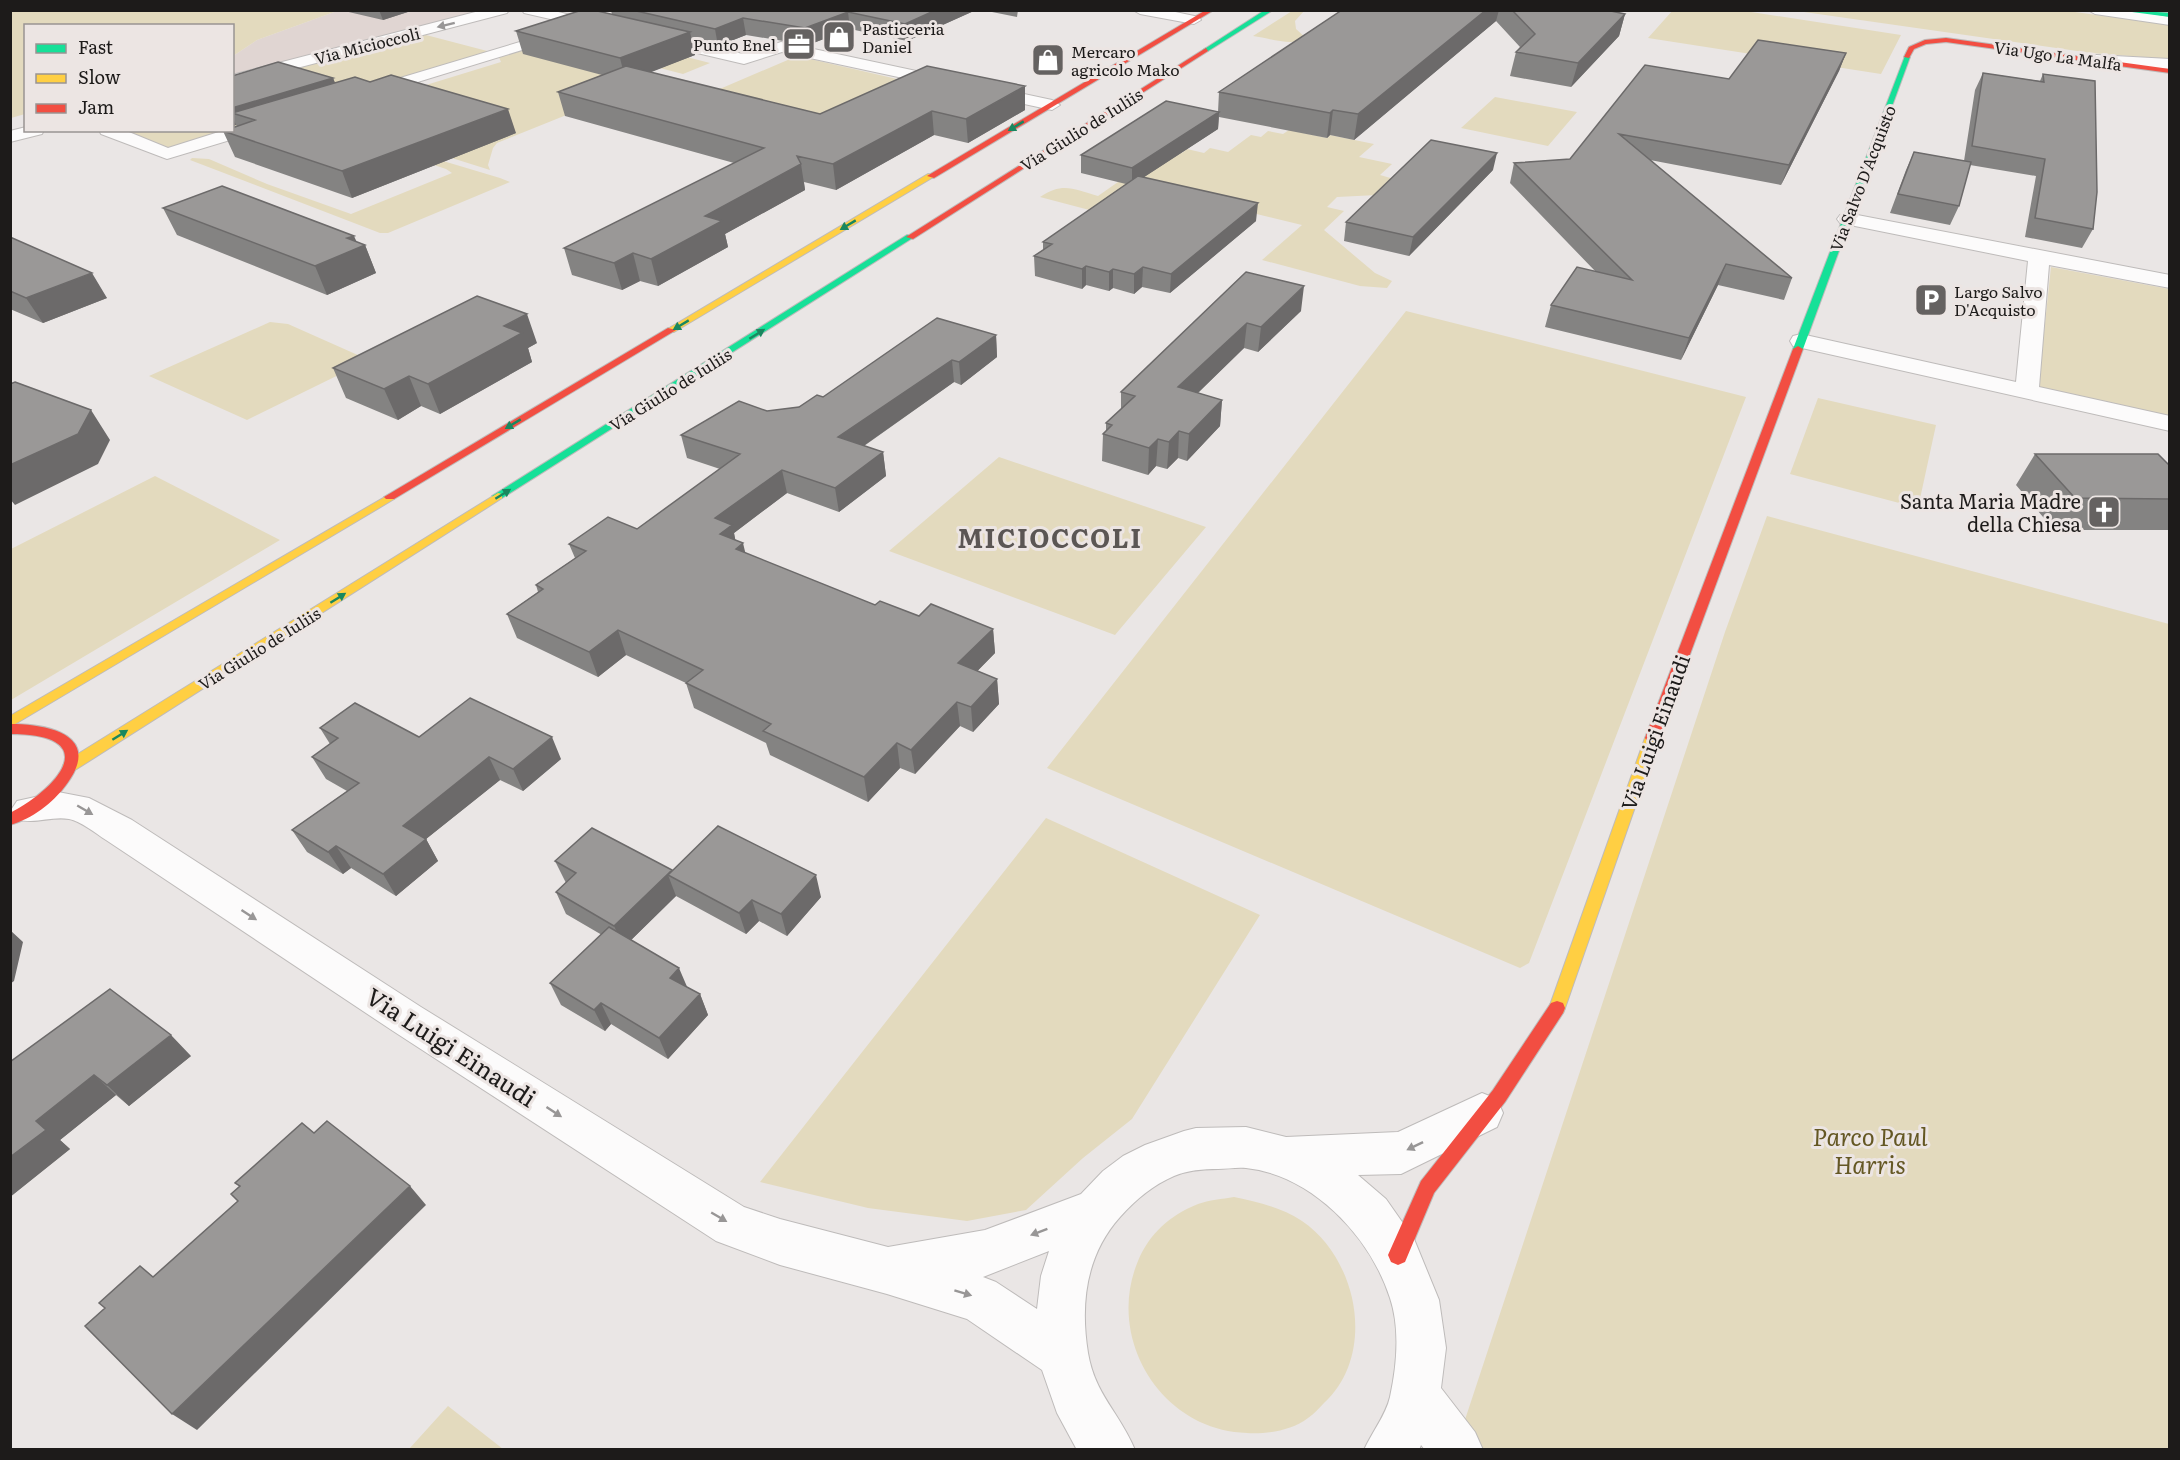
<svg xmlns="http://www.w3.org/2000/svg" width="2180" height="1460" viewBox="0 0 2180 1460" font-family="Literata,serif">
  <rect width="100%" height="100%" fill="#eae6e5"/>
  <path fill="#e0d5d2" d="M337 11H487L233 75V56L257 40Z"/>
  <path fill="#e3dabe" d="M11 10H337V11L257 40 233 56 232 26H26L25 114 11 118Z
    M1673 10 1745 11 1901 35 1881 74 1648 38Z
    M1292 11H1304L1295 21 1296 29 1306 38C1292 47 1269 38 1253 36Z
    M1797 11H2068L2169 25V59L2091 53Z
    M578 32 641 85 497 143 493 148 488 165 490 170 315 115 413 89 501 62 498 55Z
    M426 35 491 52 359 92 291 69Z
    M679 55 710 63 683 74 652 66Z
    M797 56 910 82 838 116 694 100Z
    M1495 97 1577 112 1548 146 1461 128Z
    M296 117 500 178 510 182 388 233H380L190 160 192 158 209 159 267 184 351 214 452 173 446 169 389 150 260 130 193 152 186 151Z
    M233 120 249 126 169 151 117 131 232 130Z
    M1289 130 1327 138 1330 135 1374 144 1359 157 1392 164 1380 175 1394 179 1377 195 1337 197 1327 207 1344 211 1324 230 1375 273 1392 281 1387 288 1360 286 1262 260 1302 225 1137 185 1097 212 1040 197C1063 182 1073 189 1098 196L1118 182 1159 148 1182 153 1187 149 1204 153 1210 148 1228 152 1251 135 1261 137 1268 131 1283 134Z
    M2051 267 2169 289V419L2038 389Z
    M1406 311 1746 397 1529 963 1520 968 1047 768Z
    M270 322 288 324 369 360 247 420 149 376Z
    M1818 398 1936 425 1918 508 1790 474Z
    M999 457 1206 527 1115 635 889 551Z
    M155 476 280 540 11 700V549Z
    M1767 516 2169 624V1449L1455 1450 1725 632Z
    M1046 818 1260 915 1132 1119 1083 1158 1026 1210 967 1221 868 1208 760 1182Z
    M1234 1197C1257 1202 1281 1207 1302 1221 1358 1259 1377 1354 1324 1403 1319 1408 1314 1414 1308 1418 1291 1431 1267 1434 1247 1433 1162 1431 1105 1339 1138 1261 1149 1234 1170 1215 1198 1204 1209 1200 1222 1199 1234 1197Z
    M448 1406 503 1449H409Z"/>
  <g fill="none" stroke-linecap="round" stroke-linejoin="round">
    <g stroke="#bebbba" stroke-width="2">
      <path id="street" d="M483 10H509L507 13 232 85V75Z
        M522 10H550L608 24 610 27 603 31 524 13Z
        M1133 10H1166L1199 17 1201 20 1194 24 1140 14Z
        M2088 10H2128L2170 17V25L2095 14Z
        M563 29 570 33 568 36 372 96H360L358 93 360 90Z
        M651 33 743 54 781 42 1052 100 1060 105 1052 110 782 52 744 64 646 41 643 38Z
        M2096 55 2170 59V69L2090 63 2088 60 2090 57Z
        M267 118 273 119 276 123 273 127 167 159 101 134 99 130H124L168 148 225 130H232V128Z
        M26 127V130H44L42 134 10 142V131Z
        M1847 213 2170 275V288L2049 265 2039 387 2170 416V431L1793 346 1790 341 1793 336 1801 334 2016 382 2028 261 1840 223 1837 219 1840 215Z
        M58 792 89 798 132 820 421 1007 744 1207 780 1219 888 1247 985 1230 1081 1194 1103 1171 1123 1156 1145 1145 1184 1131 1196 1128 1246 1127 1286 1137 1398 1132 1482 1093 1497 1099 1503 1113 1497 1127 1401 1174 1358 1175 1386 1199 1414 1239 1439 1300 1446 1348 1441 1388 1475 1432 1483 1450H1425L1421 1445 1419 1450H1364C1372 1432 1386 1415 1390 1397 1397 1365 1400 1328 1390 1298 1370 1236 1312 1175 1246 1168 1237 1167 1227 1169 1218 1169 1203 1169 1188 1170 1174 1176 1153 1185 1135 1200 1120 1217 1086 1255 1080 1303 1088 1353 1095 1395 1120 1413 1135 1450H1077L1057 1413 1042 1370 967 1319 887 1294 780 1265 716 1241 393 1031 106 840C95 833 81 821 69 819 50 816 35 825 17 819L11 810 17 801ZM1049 1251 1041 1276 1037 1309 996 1282 983 1277Z"/>
    </g>
    <g stroke="#bebbba" stroke-width="2">
      <path id="fast" d="M1265 10H1273L1208 51 1203 50Z
        M2129 10 2170 13V17L2132 12Z
        M1905 56 1910 57 1803 349 1795 351 1793 349Z
        M907 235 914 237 502 498H494L492 496Z"/>
    </g>
    <g stroke="#bebbba" stroke-width="2">
      <path id="slow" d="M928 174 935 176 674 332 666 330Z
        M498 493 502 494V498L75 770H65L63 766 65 762Z
        M390 494 394 495V499L10 727V716Z
        M1652 733 1659 738 1565 1008 1563 1013 1557 1015 1551 1013 1549 1008 1645 738Z"/>
    </g>
    <g stroke="#bebbba" stroke-width="2">
      <path id="jam" d="M1206 10H1214L934 178 927 176Z
        M1946 38 2170 69V73L1946 42 1926 44 1914 49 1909 58 1904 57 1909 47 1925 40Z
        M1206 48 1208 51 913 239 906 237Z
        M668 328 676 330 394 499H386L384 497Z
        M1798 346 1803 349 1659 738 1657 741H1647L1645 738 1793 349Z
        M10 724C50 724 103 736 66 785 53 803 32 819 10 825V813C62 786 102 734 10 734Z
        M1557 1001 1563 1003 1565 1008 1563 1013 1505 1102 1434 1193 1405 1262 1398 1265 1391 1262 1388 1255 1421 1181 1493 1090 1551 1003Z"/>
    </g>
    <use href="#street" fill="#fcfbfb" fill-rule="evenodd"/>
    <use href="#fast" fill="#16e098" fill-rule="evenodd"/>
    <use href="#slow" fill="#ffcf43" fill-rule="evenodd"/>
    <use href="#jam" fill="#f24e42" fill-rule="evenodd"/>
  </g>
  <path fill="#848382" d="M340 10H414L383 20Z
    M611 10H976L907 41 850 29 808 45 746 35 718 46 692 40 695 55 650 72 820 114 1025 110 968 143 934 135 836 190 804 182 805 190 725 234 728 247 658 286 640 281 622 290 572 275 564 248 734 163 565 116 558 92 602 75 523 54 516 31 612 15Z
    M982 10H1018L1017 17Z
    M1342 10H1606L1625 14 1619 36 1571 87 1510 76 1516 52 1520 47 1496 21 1354 140 1330 135 1327 138 1219 117 1218 129 1144 177 1256 221 1170 293 1142 287 1134 294 1113 288 1109 291 1086 285 1082 289 1035 276 1034 256 1043 250V242L1126 184 1081 173V155L1218 112 1219 92Z
    M1846 53 1839 71 1781 185 1650 160 1792 278 1784 300 1718 285 1681 360 1545 327 1551 305 1596 272 1510 183 1514 163 1570 159 1729 79Z
    M1983 73 2040 81 2043 74 2093 229 2082 248 2025 237 2036 176 1970 165 1959 206 1950 225 1890 213 1906 170 1914 152 1964 161 1975 90Z
    M232 76 333 78 335 83 516 133 352 198 235 157 223 131 237 126 236 125 232 126Z
    M1493 170 1409 256 1344 241 1346 222Z
    M163 208 357 242 365 245 376 273 327 295 177 235Z
    M10 237 107 298 43 323 10 309Z
    M1246 272 1301 311 1258 352 1244 348 1198 393 1222 400 1220 426 1187 461 1178 458 1167 469 1156 466 1148 475 1102 461 1103 434 1106 431V423L1121 409V392Z
    M996 335 997 357 961 385 954 382 864 446 883 452 886 476 839 512 787 493 734 533 735 540 745 553 875 605 919 616 993 629 995 653 977 671 997 679 999 704 973 732 960 726 915 774 900 768 868 802 770 755 766 743 694 708 686 683 626 655 598 677 517 638 507 614 538 592 536 585 575 558 569 544 637 529 720 469 687 458 681 435 767 411 799 407 823 397Z
    M537 343 528 348 532 362 440 414 421 406 398 420 346 398 333 368Z
    M2035 454 2169 465V530H2054L2016 485Z
    M320 728 419 737 561 759 523 791 500 780 426 839 438 861 396 896 351 868 343 874 307 852 292 830 347 791 326 779 312 757 330 744Z
    M555 861 672 870 821 897 787 936 759 921 746 934 676 896 631 940 687 987 700 994 708 1015 668 1059 611 1024 605 1031 561 1005 550 983 602 935 566 914 556 892 566 883Z
    M191 1056 129 1106 116 1095 60 1140 70 1149 10 1197V1062Z"/>
  <path fill="#6c6a6a" d="M379 10H414L383 20Z
    M936 10H976L907 41 905 24Z
    M1486 10H1499L1496 21 1354 140 1358 114Z
    M848 12 850 29 808 45 805 28Z
    M1625 14 1619 36 1571 87 1578 63Z
    M743 18 746 35 718 46 715 29Z
    M690 32 695 55 626 82 620 58Z
    M1846 53 1839 71 1781 185 1789 165Z
    M333 78 339 93 232 114V108Z
    M1025 86V110L968 143 966 119Z
    M508 109 516 133 352 198 342 171Z
    M1333 110 1330 135 1327 138 1330 113Z
    M932 111 934 135 836 190 833 164Z
    M1219 112 1218 129 1132 185V168Z
    M232 116 236 125 232 126Z
    M1497 153 1493 170 1409 256 1413 237Z
    M801 164 805 190 725 234 728 247 658 286 651 259 705 216Z
    M1258 203 1256 221 1170 293 1171 274Z
    M354 236 359 247 365 245 376 273 327 295 315 266 347 238Z
    M633 253 640 281 622 290 614 263Z
    M1726 264 1718 285 1681 360 1689 338Z
    M1086 266V285L1082 289V269Z
    M1143 267 1142 287 1134 294V274Z
    M1113 269V288L1109 291V272Z
    M92 273 107 298 43 323 26 298Z
    M1304 286 1301 311 1258 352 1261 327Z
    M527 314 537 343 528 348 532 362 440 414 428 384 504 326Z
    M1247 323 1244 348 1177 413 1178 387Z
    M996 335 997 357 961 385 959 362Z
    M952 360 954 382 842 461 838 437Z
    M409 376 421 406 398 420 384 389Z
    M1222 400 1220 426 1187 461 1189 434Z
    M91 410 110 440 98 464 15 505 10 499V465Z
    M1179 431 1178 458 1167 469 1169 442Z
    M1158 439 1156 466 1148 475 1149 448Z
    M883 452 886 476 839 512 835 488Z
    M782 470 787 493 734 533 737 548 743 543 749 568 726 558 715 518Z
    M993 629 995 653 961 688 958 663Z
    M618 630 626 655 598 677 589 652Z
    M997 679 999 704 973 732 971 707Z
    M957 702 960 726 915 774 911 750Z
    M552 737 561 759 523 791 513 769Z
    M897 743 900 768 868 802 864 777Z
    M489 757 500 780 426 839 438 861 396 896 383 874 403 826Z
    M336 846 351 868 343 874 328 852Z
    M672 870 668 875 676 896 624 947 614 926Z
    M816 875 821 897 787 936 781 914Z
    M752 900 759 921 746 934 739 913Z
    M10 930 23 942 14 981 10 984Z
    M679 968 688 989 670 978Z
    M700 994 708 1015 668 1059 659 1038Z
    M601 1003 611 1024 605 1031 594 1010Z
    M171 1035 191 1056 129 1106 107 1085Z
    M94 1075 116 1095 60 1140 70 1149 10 1197V1157L36 1121Z
    M410 1186 426 1205 197 1430 172 1414Z"/>
  <path fill="#9a9897" stroke="#6c6a6a" stroke-width="1.5" d="M582 10H593L690 32 620 58 516 31Z
    M632 10H936L905 24 848 12 805 28 743 18 715 29Z
    M1342 10H1486L1358 114 1333 110 1330 113 1219 92Z
    M1512 10H1606L1625 14 1578 63 1516 52 1535 34Z
    M1758 40 1846 53 1789 165 1619 134 1792 278 1726 264 1689 338 1551 305 1577 267 1632 280 1514 163 1570 159 1645 65 1729 79Z
    M278 62 333 78 232 108V76Z
    M626 66 820 114 927 66 1025 86 966 119 932 111 833 164 797 156 801 164 705 216 722 221 651 259 633 253 614 263 564 248 764 148 558 92Z
    M1983 73 2044 82 2043 74 2095 81 2097 192 2093 229 2035 218 2045 159 1972 146Z
    M391 75 508 109 342 171 223 131 232 130V128L255 120 232 113 355 77 370 82Z
    M1166 101 1219 112 1132 168 1081 155Z
    M1431 140 1497 153 1413 237 1346 222Z
    M1914 152 1971 162 1959 206 1898 194Z
    M1138 176 1258 203 1171 274 1143 267 1134 274 1113 269 1109 272 1086 266 1082 269 1034 256 1052 244 1043 242Z
    M222 186 354 236 347 238 365 245 315 266 163 208Z
    M10 237 92 273 26 298 10 291Z
    M1246 272 1304 286 1261 327 1247 323 1178 387 1222 400 1189 434 1179 431 1169 442 1158 439 1149 448 1103 434 1112 425 1106 423 1135 396 1121 392Z
    M477 296 527 314 504 326 522 333 428 384 409 376 384 389 333 368Z
    M937 318 996 335 959 362 952 360 838 437 883 452 835 488 782 470 715 518 732 525 720 534 743 543 736 549 875 605 880 601 919 616 931 604 993 629 958 663 997 679 971 707 957 702 911 750 897 743 864 777 763 731 771 724 686 683 703 670 618 630 589 652 507 614 543 589 536 585 586 551 569 544 608 517 637 529 740 454 681 435 739 401 767 411 799 407 817 395 823 397Z
    M15 382 91 410 78 434 10 465V384Z
    M2035 454H2158L2169 465V499L2075 498Z
    M470 698 552 737 513 769 489 757 403 826 426 839 383 874 336 846 328 852 292 830 359 783 312 757 338 738 320 728 355 703 419 737Z
    M718 826 816 875 781 914 752 900 739 913 668 875Z
    M592 828 672 870 614 926 556 892 576 873 555 861Z
    M609 927 679 968 670 978 700 994 659 1038 601 1003 594 1010 550 983Z
    M110 989 171 1035 107 1085 94 1075 36 1121 46 1130 10 1157V1062Z
    M327 1121 410 1186 172 1414 85 1326 105 1308 99 1303 140 1266 153 1277 238 1201 231 1194 240 1186 235 1183 302 1123 314 1133Z"/>
  <defs><path id="oneway-solid" d="M-6-.8H1V-3.2L6.5 0L1 3.2V.8H-6Z" transform="scale(1.5)"/></defs>
  <g fill="#989696">
    <use href="#oneway-solid" transform="translate(446 25) rotate(166)"/>
    <use href="#oneway-solid" transform="translate(85 810) rotate(30)"/>
    <use href="#oneway-solid" transform="translate(249 915) rotate(33)"/>
    <use href="#oneway-solid" transform="translate(554 1112) rotate(33)"/>
    <use href="#oneway-solid" transform="translate(1415 1146) rotate(154)"/>
    <use href="#oneway-solid" transform="translate(719 1217) rotate(30)"/>
    <use href="#oneway-solid" transform="translate(1039 1232) rotate(159)"/>
    <use href="#oneway-solid" transform="translate(963 1293) rotate(17)"/>
  </g>
  <g fill="#19875f">
    <use href="#oneway-solid" transform="translate(1016 126) rotate(149)"/>
    <use href="#oneway-solid" transform="translate(848 225) rotate(149)"/>
    <use href="#oneway-solid" transform="translate(681 325) rotate(149)"/>
    <use href="#oneway-solid" transform="translate(757 334) rotate(-32)"/>
    <use href="#oneway-solid" transform="translate(513 424) rotate(149)"/>
    <use href="#oneway-solid" transform="translate(503 494) rotate(-32)"/>
    <use href="#oneway-solid" transform="translate(338 598) rotate(-32)"/>
    <use href="#oneway-solid" transform="translate(120 735) rotate(-32)"/>
  </g>
  <defs>
    <g id="shop-square" transform="scale(1.725)"><rect x="-9" y="-9" width="18" height="18" rx="4" fill="#656261" stroke="#ece5e3"/><path d="M-5-2.5h2.3a2.7 3.5 0 0 1 5.4 0H5L5.5 6h-11ZM-1.5-2.5h3a1.5 2.3 0 0 0-3 0Z" fill="#fff"/></g>
    <g id="office-square" transform="scale(1.725)"><rect x="-9" y="-9" width="18" height="18" rx="4" fill="#656261" stroke="#ece5e3"/><path d="M-6-3h4V-5.5h4V-3h4V5H-6ZM-1-4.5V-3h2v-1.5ZM-6 0V1H6V0Z" fill="#fff"/></g>
    <g id="parking-square" transform="scale(1.725)"><rect x="-9" y="-9" width="18" height="18" rx="4" fill="#656261" stroke="#ece5e3"/><path d="M-3.5-5.5H1a3.5 3.5 0 0 1 0 7H-1V5.5H-3.5ZM-1-3.4V-.6H.8a1.4 1.4 0 0 0 0-2.8Z" fill="#fff"/></g>
    <g id="church-square" transform="scale(1.725)"><rect x="-9" y="-9" width="18" height="18" rx="4" fill="#656261" stroke="#ece5e3"/><path d="M-1.2-6h2.4v3.5h3.3v2.4h-3.3V6h-2.4V-.1h-3.3v-2.4h3.3Z" fill="#fff"/></g>
  </defs>
  <g fill-rule="evenodd">
    <use href="#shop-square" x="839" y="37"/>
    <use href="#office-square" x="799" y="44"/>
    <use href="#shop-square" x="1048" y="60"/>
    <use href="#parking-square" x="1931" y="300"/>
    <use href="#church-square" x="2104" y="512"/>
  </g>
  <g text-anchor="middle" dominant-baseline="central" stroke-width="6" stroke-linejoin="round" paint-order="stroke">
    <g font-size="16" fill="#1d1b1a" stroke="#ece5e3" text-anchor="start">
      <text x="862" y="28">Pasticceria<tspan x="862" dy="18">Daniel</tspan></text>
      <text x="776" y="44" text-anchor="end">Punto Enel</text>
      <text x="1071" y="51">Mercaro<tspan x="1071" dy="18">agricolo Mako</tspan></text>
      <text x="1954" y="291">Largo Salvo<tspan x="1954" dy="18">D'Acquisto</tspan></text>
    </g>
    <g font-size="16" fill="#1d1b1a" stroke="#ece5e3">
      <text transform="translate(367 45) rotate(-14)">Via Micioccoli</text>
      <text transform="translate(2058 55) rotate(8)">Via Ugo La Malfa</text>
      <text transform="translate(1081 129) rotate(-32)">Via Giulio de Iuliis</text>
      <text transform="translate(1862 178) rotate(-69)">Via Salvo D'Acquisto</text>
      <text transform="translate(670 389) rotate(-32)">Via Giulio de Iuliis</text>
      <text transform="translate(259 648) rotate(-32)">Via Giulio de Iuliis</text>
    </g>
    <g font-size="20" fill="#1d1b1a" stroke="#ece5e3" text-anchor="end">
      <text x="2081" y="500">Santa Maria Madre<tspan x="2081" dy="23">della Chiesa</tspan></text>
    </g>
    <g font-size="20" fill="#1d1b1a" stroke="#ece5e3">
      <text transform="translate(1654 732) rotate(-70)">Via Luigi Einaudi</text>
    </g>
    <g font-size="24" fill="#1d1b1a" stroke="#ece5e3">
      <text transform="translate(452 1046) rotate(33)">Via Luigi Einaudi</text>
    </g>
    <g font-size="24" font-style="italic" fill="#645723" stroke="#ece5e3">
      <text x="1870" y="1135">Parco Paul<tspan x="1870" dy="28">Harris</tspan></text>
    </g>
    <g font-size="26" font-weight="bold" letter-spacing="1.5" fill="#5b5654" stroke="#ece5e3">
      <text x="1050" y="536">MICIOCCOLI</text>
    </g>
  </g>
  <rect width="2180" height="1460" fill="none" stroke="#1d1b1a" stroke-width="24"/>
  <rect x="24" y="24" width="210" height="108" fill="#ece5e3" stroke="#999493" stroke-width="1.5"/>
  <rect x="36" y="44" width="30" height="9" fill="#16e098" stroke="#999493" stroke-width="1.5"/>
  <text x="78" y="54" font-size="18" fill="#1d1b1a">Fast</text>
  <rect x="36" y="74" width="30" height="9" fill="#ffcf43" stroke="#999493" stroke-width="1.5"/>
  <text x="78" y="84" font-size="18" fill="#1d1b1a">Slow</text>
  <rect x="36" y="104" width="30" height="9" fill="#f24e42" stroke="#999493" stroke-width="1.5"/>
  <text x="78" y="114" font-size="18" fill="#1d1b1a">Jam</text>
</svg>
